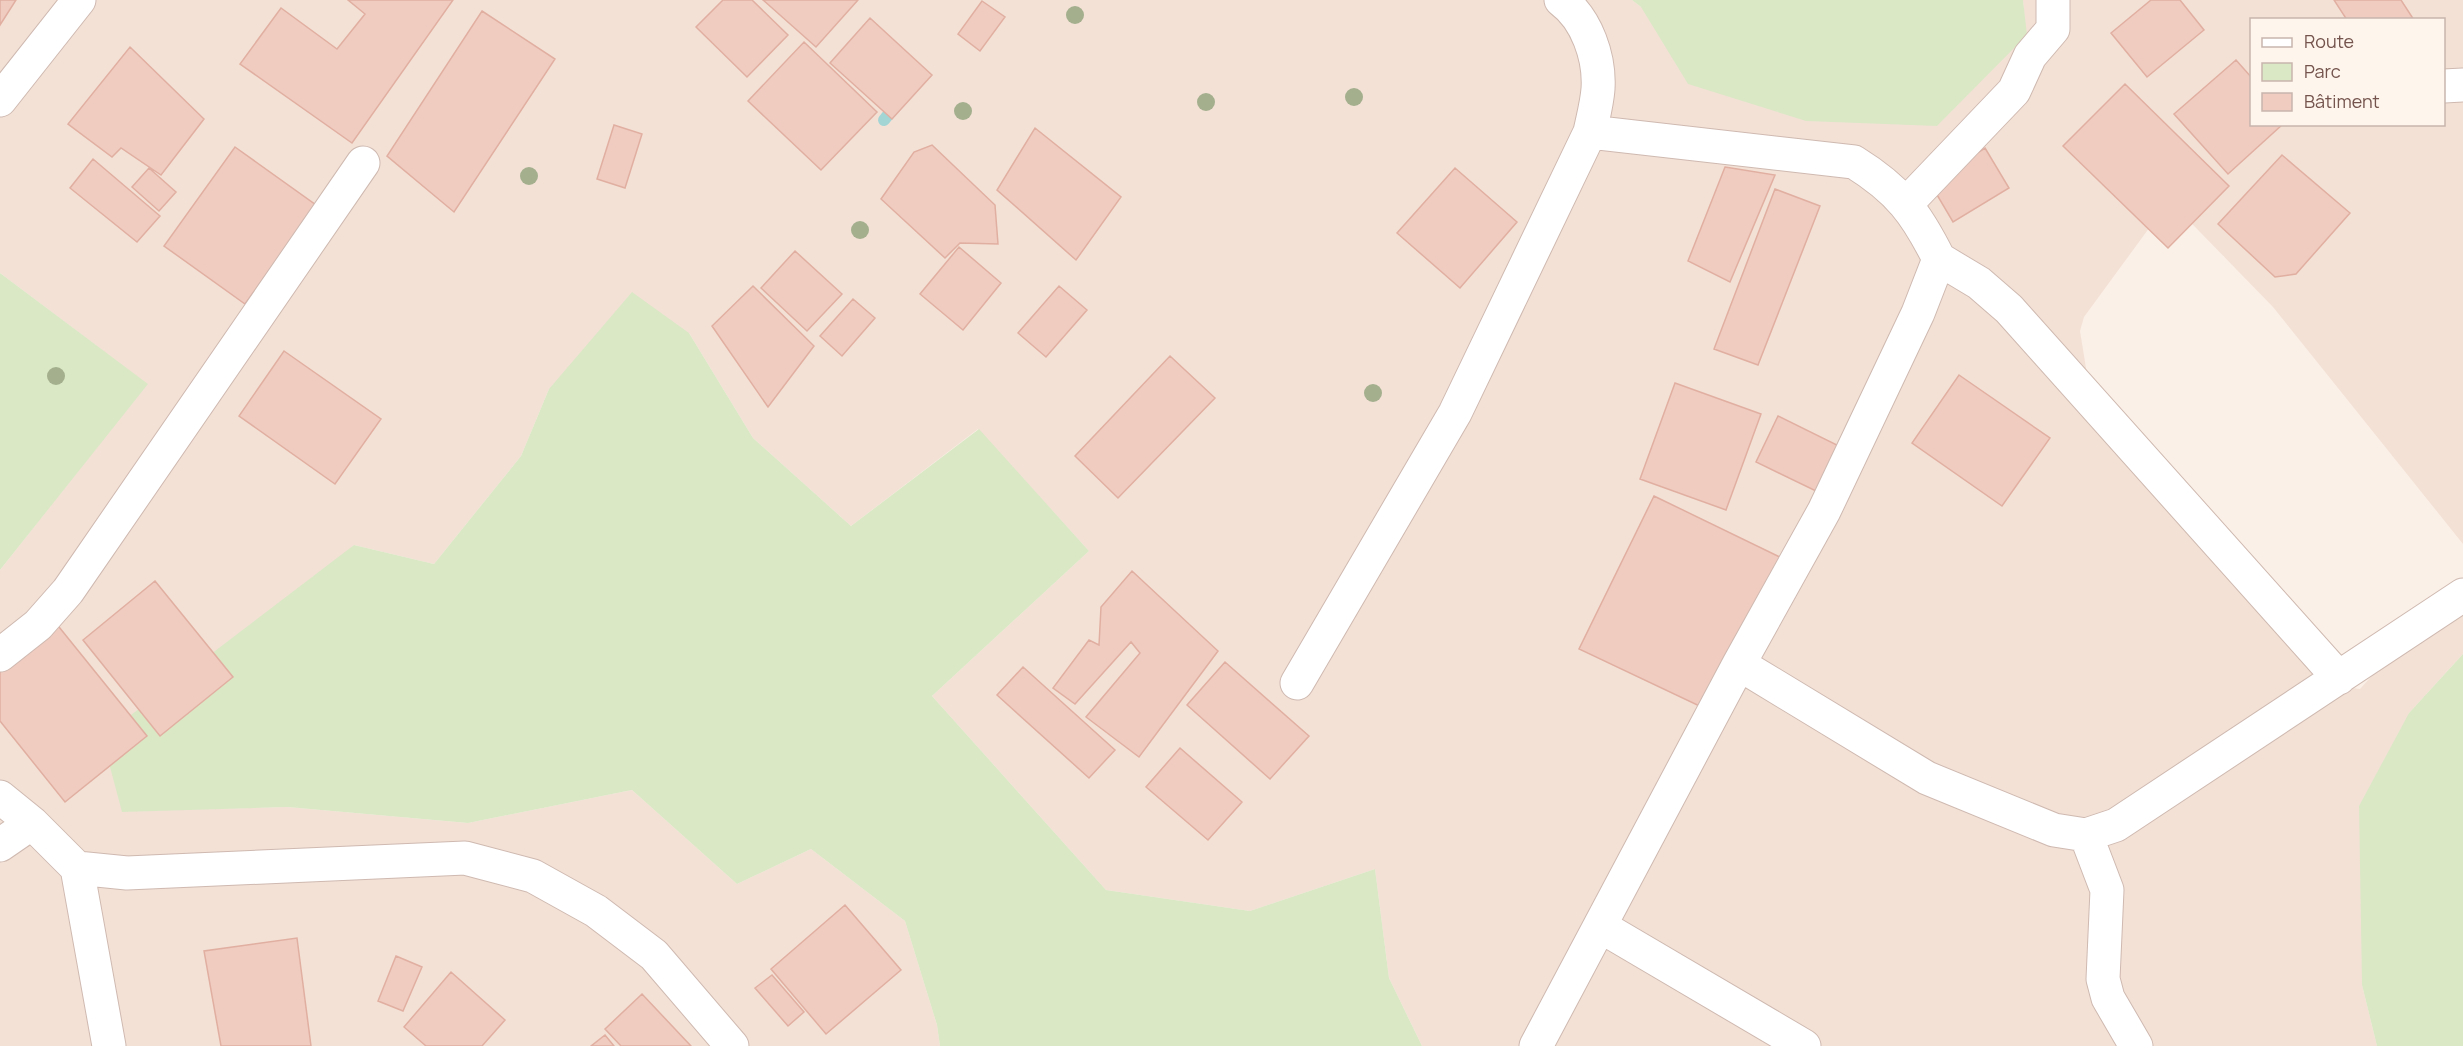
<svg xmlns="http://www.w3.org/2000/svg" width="2463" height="1046" viewBox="0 0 2463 1046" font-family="Manrope,sans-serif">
  <rect width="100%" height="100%" fill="#fbf0e7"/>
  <path fill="#f3e1d6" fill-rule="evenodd" d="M0 0H1632L1641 7 2026 35 2023 0H2463V544L2273 307 2161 192 2158 216 2084 317 2080 331 2088 380 2307 649 2352 688 2360 689 2378 669 2463 592V654L2409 713 2362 985 2377 1046H1422L1389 978 1375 869 1250 911 1106 890 932 696 1089 551 978 429 851 526 753 438 689 333 549 389 521 456 434 564 354 545 122 811 287 807 468 823 632 790 737 884 811 849 905 921 937 1025 940 1046H0V570L147 384 0 273ZM2252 20H2444V124H2252Z"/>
  <path fill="#dae8c6" d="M1632 0H2023L2027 35 1937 126 1806 121 1688 84 1641 7Z
    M0 273 148 384 0 570Z
    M632 292 689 333 753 438 851 526 979 429 1089 551 932 696 1106 890 1250 911 1375 869 1389 978 1422 1046H940L937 1025 905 921 811 849 737 884 632 790 468 823 287 807 122 812 102 737 354 545 434 564 521 456 549 389Z
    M2463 654V1046H2377L2362 985 2359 806 2409 713Z"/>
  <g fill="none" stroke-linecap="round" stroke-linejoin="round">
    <path stroke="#a3d5d5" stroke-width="12" d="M884 120 897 104"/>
  </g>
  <path fill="#efcbc0" stroke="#e1afa1" stroke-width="1.5" d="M0 0H16L0 25Z
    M348 0H453L352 143 240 64 281 8 337 49 365 14Z
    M723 0H752L788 35 747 77 696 27Z
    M763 0H858L816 47Z
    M2151 0H2180L2204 30 2147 77 2111 33Z
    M2334 0H2401L2414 20H2347Z
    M982 1 1005 17 980 51 958 34Z
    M482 11 555 59 454 212 387 156Z
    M870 18 932 75 892 119 830 63Z
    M804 42 877 112 821 170 748 101Z
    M130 47 204 119 161 175 121 148 112 157 68 124Z
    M2236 60 2252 78V124H2283L2228 174 2174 114Z
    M2125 84 2229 186 2168 248 2063 146Z
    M614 125 642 134 625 188 597 179Z
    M1035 128 1121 197 1076 260 997 190Z
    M932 145 995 205 998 244 960 243 945 258 881 199 914 152Z
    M235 147 316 205 245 304 164 246Z
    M1985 148 2009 188 1953 222 1930 183Z
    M2282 155 2350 213 2296 274 2275 277 2218 224Z
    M93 159 160 216 137 242 70 188Z
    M1725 167 1775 175 1730 282 1688 261Z
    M149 168 176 192 159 211 132 187Z
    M1455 168 1517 222 1460 288 1397 233Z
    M1775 189 1820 206 1758 365 1714 349Z
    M959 247 1001 283 963 330 920 294Z
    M795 251 842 294 807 331 761 288Z
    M753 286 814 346 768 407 712 326Z
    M1059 286 1087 310 1046 357 1018 333Z
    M853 299 875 318 842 356 820 336Z
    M284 351 381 419 335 484 239 416Z
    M1170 356 1215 398 1118 498 1075 456Z
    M1959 375 2050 438 2002 506 1912 443Z
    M1675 383 1761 414 1726 510 1640 479Z
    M1778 416 1839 446 1818 492 1756 462Z
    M1654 496 1784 559 1710 711 1579 649Z
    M1132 571 1218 651 1139 757 1086 717 1140 653 1131 642 1075 704 1053 688 1089 640 1099 645 1101 607Z
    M155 581 233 677 160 736 83 640Z
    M55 622 147 736 65 802 0 721V666Z
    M1225 662 1309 736 1270 779 1187 705Z
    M1023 667 1115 750 1089 778 997 695Z
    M1180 748 1242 802 1208 840 1146 787Z
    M845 905 901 970 826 1034 771 969Z
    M297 938 311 1046H221L204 951Z
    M396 956 422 967 403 1011 378 1001Z
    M451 972 505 1020 482 1046H426L404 1027Z
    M772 975 804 1012 788 1026 755 988Z
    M642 994 691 1046H621L605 1029Z
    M605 1035 614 1046H591Z"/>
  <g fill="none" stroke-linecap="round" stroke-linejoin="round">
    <g stroke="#cfb9b0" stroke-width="35">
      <path id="minor" d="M2444 86 2463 85
        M0 100 79 0
        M1906 204 2014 91 2030 56 2053 29V0
        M1939 259 1979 283 2009 309 2339 678
        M0 655 38 625 68 591 363 163
        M1739 664 1927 778 2054 830 2086 835 2116 825 2463 595
        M1297 683 1455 413 1590 132C1593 118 1597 103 1598 89 1600 58 1587 19 1561 0
        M0 797 32 823 77 868 109 1046
        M2086 835 2107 890 2103 979 2108 998 2136 1046
        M0 845 32 823
        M77 868 127 873 465 858 533 876 596 911 654 955 732 1046
        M1600 926 1804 1046
        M1536 1046 1739 664 1824 511 1918 313 1939 259C1916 213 1899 190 1854 162L1590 132"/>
    </g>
    <use href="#minor" stroke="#fff" stroke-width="33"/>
  </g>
  <g fill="#a4af8e">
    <circle cx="1075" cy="15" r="9"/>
    <circle cx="1354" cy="97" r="9"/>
    <circle cx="1206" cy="102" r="9"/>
    <circle cx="963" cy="111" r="9"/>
    <circle cx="529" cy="176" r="9"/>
    <circle cx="860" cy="230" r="9"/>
    <circle cx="56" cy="376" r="9"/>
    <circle cx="1373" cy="393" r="9"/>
  </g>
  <rect x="2250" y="18" width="195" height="108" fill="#fef5ed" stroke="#c7b5ad" stroke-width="1.5"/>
  <rect x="2262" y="38" width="30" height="9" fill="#ffffff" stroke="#c7b5ad" stroke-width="1.5"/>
  <text x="2304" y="48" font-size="18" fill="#74544c">Route</text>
  <rect x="2262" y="63" width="30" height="18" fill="#dae8c6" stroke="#c7b5ad" stroke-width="1.5"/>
  <text x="2304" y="78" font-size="18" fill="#74544c">Parc</text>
  <rect x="2262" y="93" width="30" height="18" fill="#efcbc0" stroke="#c7b5ad" stroke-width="1.5"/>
  <text x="2304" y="108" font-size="18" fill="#74544c">Bâtiment</text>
</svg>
